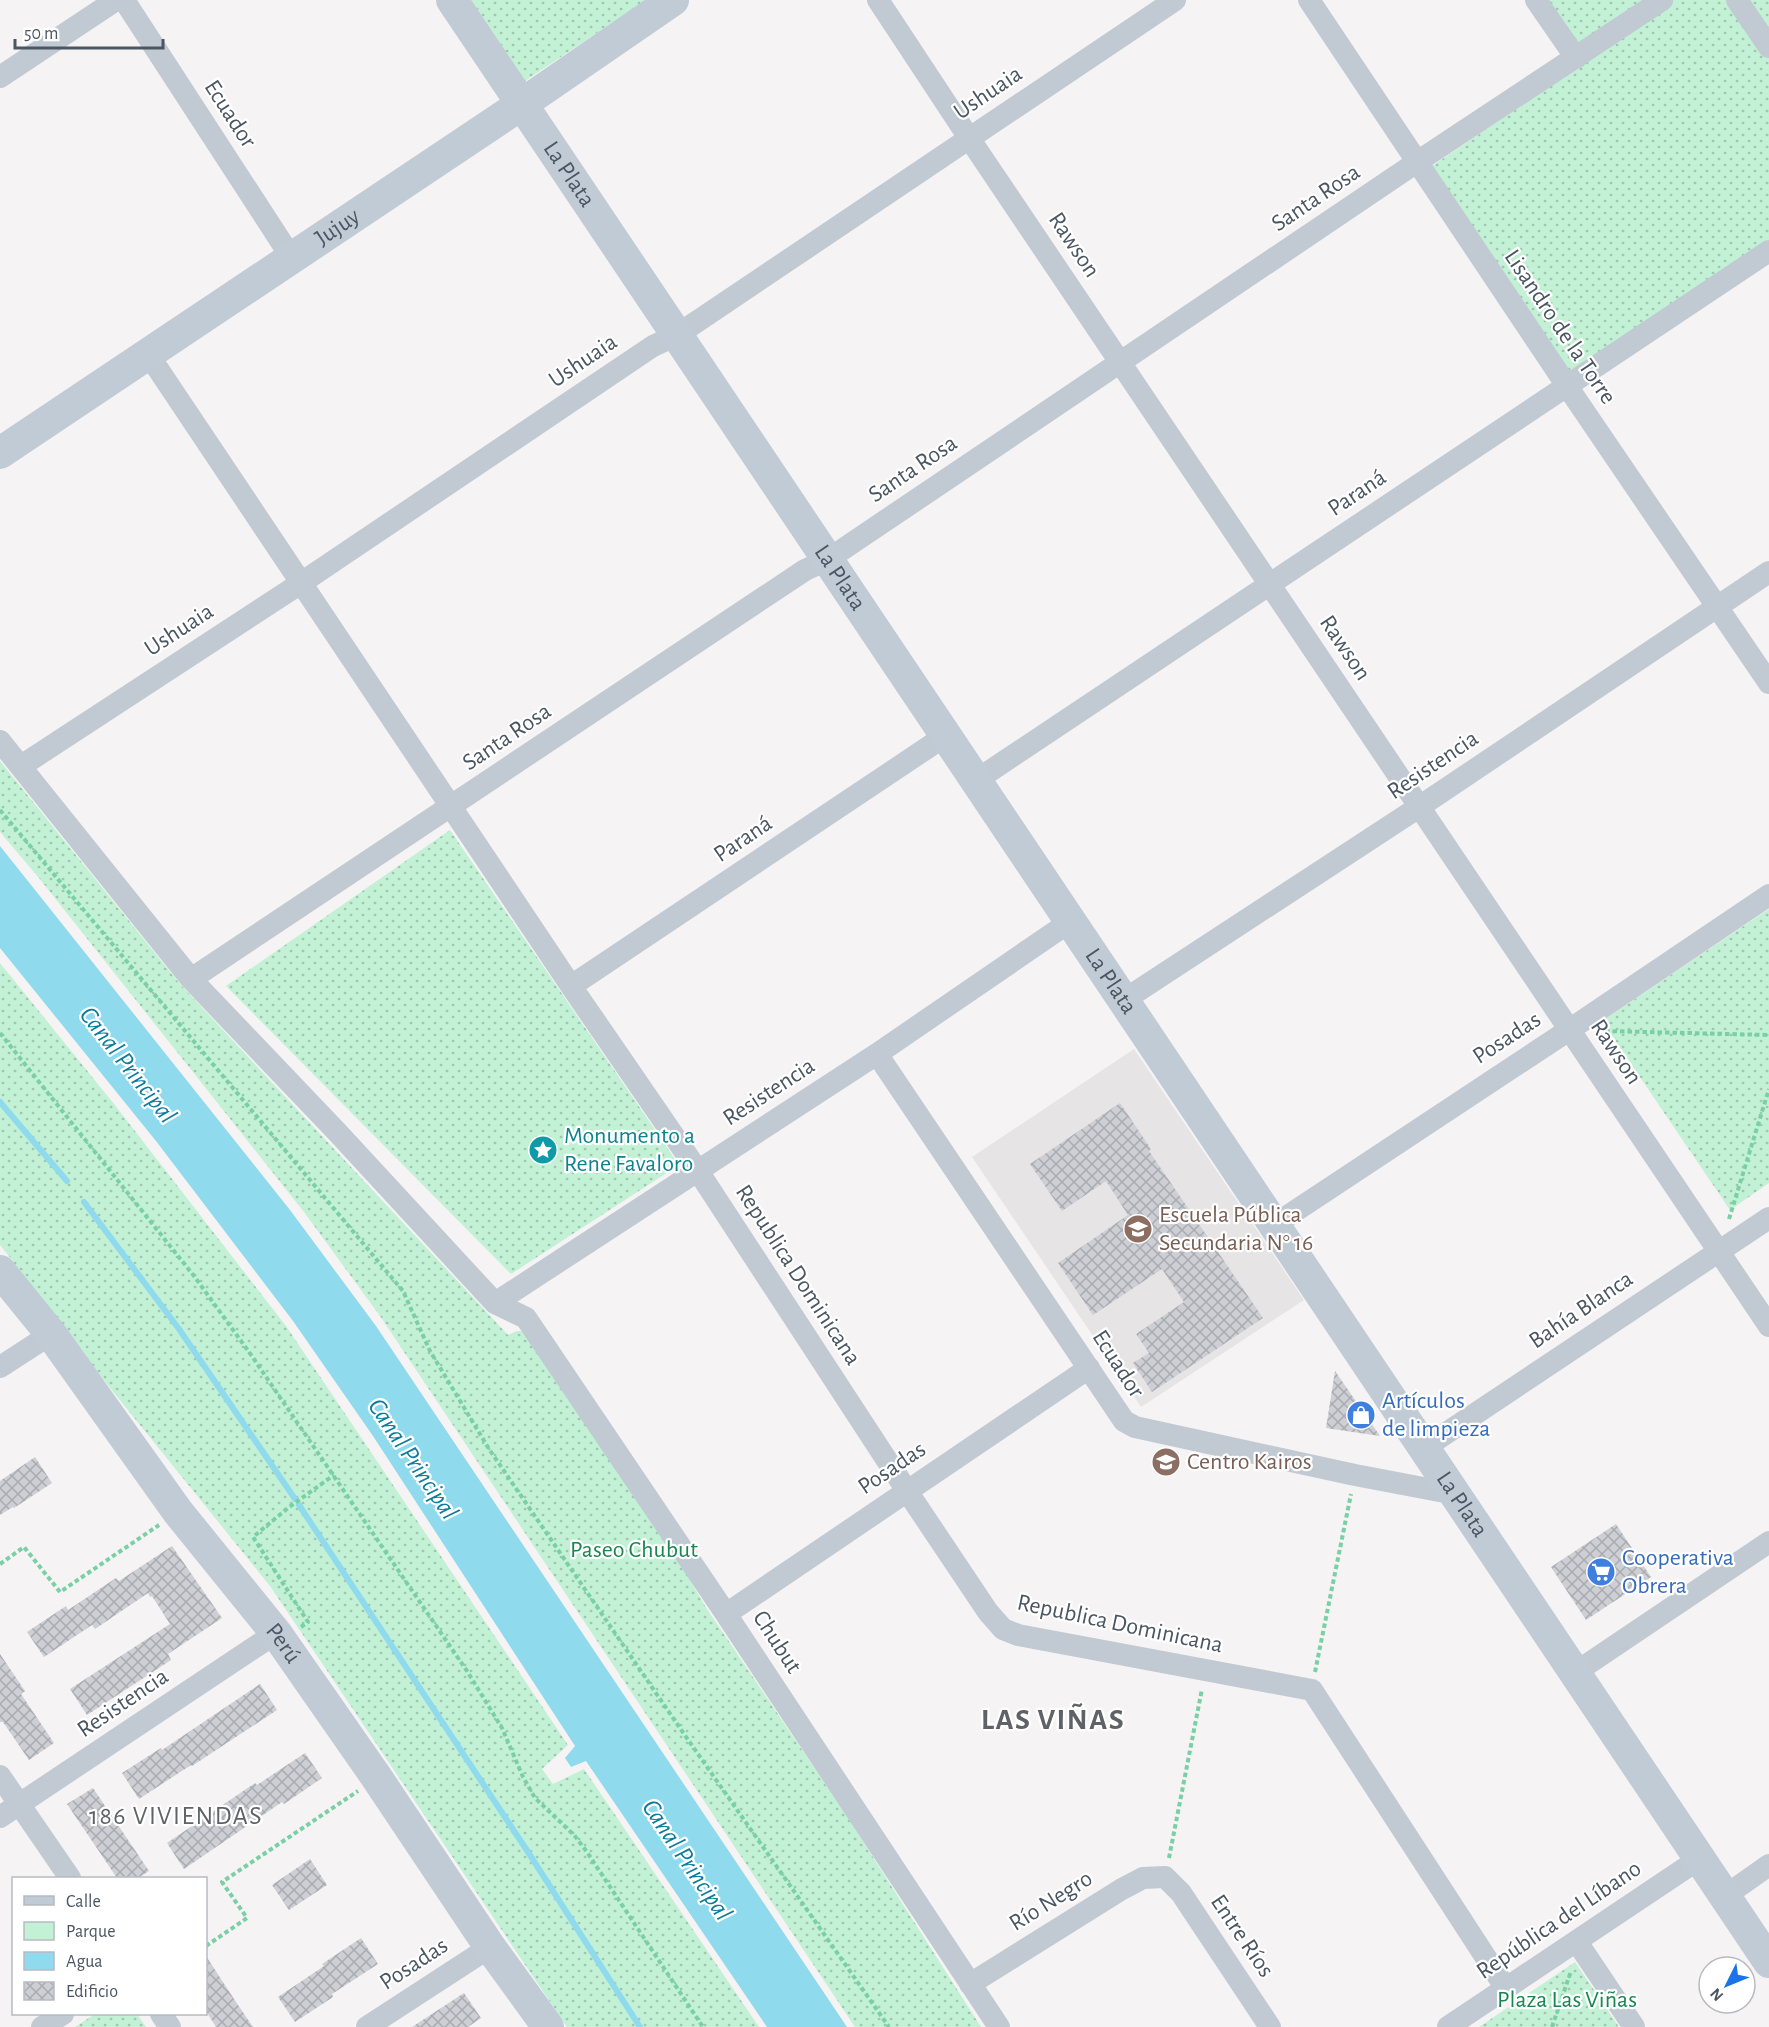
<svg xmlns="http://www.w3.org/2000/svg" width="1769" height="2027" viewBox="0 0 1769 2027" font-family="'Alegreya Sans',sans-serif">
  <defs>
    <pattern id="green-dots" width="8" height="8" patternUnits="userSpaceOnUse" patternTransform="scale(1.5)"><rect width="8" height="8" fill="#c3f1d5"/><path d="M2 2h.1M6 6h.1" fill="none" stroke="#a0c6b0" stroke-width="1.8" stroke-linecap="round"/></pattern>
    <pattern id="building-cross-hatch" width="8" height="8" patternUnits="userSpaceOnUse" patternTransform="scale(1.5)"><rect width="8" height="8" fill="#cdcfd5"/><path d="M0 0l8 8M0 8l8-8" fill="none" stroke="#a8abb0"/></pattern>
  </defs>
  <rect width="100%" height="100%" fill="#f5f3f3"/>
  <path fill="#e6e4e5" d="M1134 1049 1304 1300 1141 1407 972 1157Z"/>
  <path fill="url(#green-dots)" d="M471 0H646L525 81Z
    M1541 0H1769V240L1568 373 1432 166 1583 64Z
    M0 761 180 984 508 1335 517 1331H522L663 1533 705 1606 848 1818 981 2027H855L380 1316 304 1212 39 878 0 832Z
    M450 830 679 1165 511 1274 226 986Z
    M1769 909V1183L1730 1210 1602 1021Z
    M0 963 114 1104 286 1326 568 1745 542 1769 553 1784 584 1769 759 2027H567L270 1586 14 1269 12 1260 0 1245Z
    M1575 1962 1619 2027H1479Z
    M95 2014H137L146 2027H75Z"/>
  <path fill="#90daee" d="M0 846 290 1210 376 1326 847 2027H767L586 1761 571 1767 565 1758 575 1746 373 1436 293 1321 156 1141 0 948Z"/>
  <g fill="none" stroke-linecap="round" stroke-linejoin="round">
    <path stroke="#90daee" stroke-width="6" d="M0 1102 67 1181
      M84 1202 179 1329 295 1499
      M299 1505 528 1852 640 2027"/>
  </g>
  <path fill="url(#building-cross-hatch)" d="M1120 1103 1151 1149 1149 1151 1263 1318 1152 1392 1133 1363 1149 1353 1136 1334 1184 1302 1162 1269 1093 1315 1058 1263 1128 1215 1106 1181 1062 1211 1030 1164Z
    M1335 1371 1380 1436 1326 1428Z
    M35 1457 52 1483 14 1508 13 1507 0 1515V1481Z
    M1616 1524 1651 1577 1586 1620 1551 1567Z
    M172 1546 222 1618 168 1654 171 1660 87 1715 70 1689 170 1624 152 1596 150 1597 148 1593 95 1629 92 1625 44 1657 27 1632 66 1606 68 1610 116 1578 119 1581Z
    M0 1654 25 1691 21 1694 54 1743 29 1760 3 1722H0Z
    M260 1684 277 1710 192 1766 191 1765 139 1799 122 1773 161 1748 162 1750Z
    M305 1753 322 1778 284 1804 282 1802 184 1869 167 1843 255 1783 257 1785Z
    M93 1788 149 1871 138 1878H117L67 1804Z
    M310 1859 327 1885 289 1910 272 1885Z
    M361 1938 378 1964 332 1994 333 1997 295 2022 278 1997 324 1966 322 1964Z
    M206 1956 236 2002 253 2027H216L206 2011Z
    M464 1993 481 2018 468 2027H412Z"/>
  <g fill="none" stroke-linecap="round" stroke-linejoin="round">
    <path stroke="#7ad0a6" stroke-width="4" stroke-dasharray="4.5 3" stroke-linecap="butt" d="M0 810 403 1291 430 1351 489 1449 684 1734 889 2027
      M1605 1031 1769 1035
      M0 1033 194 1276 249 1352 467 1671 502 1728 523 1777 535 1798 574 1835 587 1852 703 2027
      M1729 1219 1769 1089
      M0 1564 24 1547 60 1592 159 1525
      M301 1627 308 1622 253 1537 288 1508 334 1475
      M1315 1672 1351 1494
      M1169 1858 1202 1689
      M206 1946 247 1918 222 1882 358 1791
      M1552 2027 1571 1971"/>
    <path stroke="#c1cad2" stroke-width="22" d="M124 0 291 257
      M878 0 969 138 1769 1326
      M1309 0 1567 386 1769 683
      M1536 0 1576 58
      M1737 0 1769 47
      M0 77 116 0
      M148 354 571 986 698 1171 907 1491 988 1612 1003 1629 1018 1635 1312 1690 1505 1987
      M0 741 191 979 338 1133 495 1303 526 1318 726 1614 999 2027
      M21 766 301 583 653 346 677 335 1175 0
      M975 781 1769 251
      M191 979 805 570 827 560 1417 162 1662 0
      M571 986 945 736
      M1124 1000 1419 807 1769 572
      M877 1054 1124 1421 1135 1427 1355 1475 1455 1494
      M1274 1225 1569 1030 1769 895
      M495 1303 877 1054 1071 921
      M0 1367 51 1334
      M1424 1448 1769 1218
      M726 1614 1089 1368
      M1576 1672 1769 1542
      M0 1776 70 1878
      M0 1817 276 1633
      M1725 1896 1769 1865
      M1577 1942 1634 2027
      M970 1984 1122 1889 1143 1878 1165 1877 1181 1893 1270 2027
      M161 2014 170 2027
      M42 2027 63 2014
      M367 2027 490 1947
      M1448 2027 1699 1859"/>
    <g stroke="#c1cbd6" stroke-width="32">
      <path id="s1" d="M452 0 1769 1962"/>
      <path id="s2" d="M0 453 522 104 673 0"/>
      <path id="s3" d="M0 1271 51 1334 178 1512 276 1633 377 1778 490 1947 548 2027"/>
    </g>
  </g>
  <defs>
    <g id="sight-disc" transform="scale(1.5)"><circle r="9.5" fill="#0f9aa8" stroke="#fff"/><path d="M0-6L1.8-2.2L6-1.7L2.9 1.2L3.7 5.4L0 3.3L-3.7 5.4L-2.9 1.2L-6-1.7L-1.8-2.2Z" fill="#fff"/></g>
    <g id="school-disc" transform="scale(1.5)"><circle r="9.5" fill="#8d6e63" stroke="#fff"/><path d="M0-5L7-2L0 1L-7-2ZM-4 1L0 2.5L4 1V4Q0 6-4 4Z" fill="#fff"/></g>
    <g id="shop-disc" transform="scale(1.5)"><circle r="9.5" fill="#3f7fe0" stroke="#fff"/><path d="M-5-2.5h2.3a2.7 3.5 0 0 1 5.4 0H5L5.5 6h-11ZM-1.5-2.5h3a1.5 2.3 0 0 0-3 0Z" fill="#fff"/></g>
    <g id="university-disc" transform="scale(1.5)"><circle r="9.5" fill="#8d6e63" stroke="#fff"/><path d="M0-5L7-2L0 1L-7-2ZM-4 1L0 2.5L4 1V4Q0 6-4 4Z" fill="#fff"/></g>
    <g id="supermarket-disc" transform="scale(1.5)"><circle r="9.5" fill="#3f7fe0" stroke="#fff"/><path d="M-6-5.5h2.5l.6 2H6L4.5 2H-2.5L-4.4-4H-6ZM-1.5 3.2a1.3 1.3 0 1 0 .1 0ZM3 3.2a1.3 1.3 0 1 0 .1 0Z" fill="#fff"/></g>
  </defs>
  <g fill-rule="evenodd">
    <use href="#sight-disc" x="543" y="1150"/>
    <use href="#school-disc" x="1138" y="1229"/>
    <use href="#shop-disc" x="1361" y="1415"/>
    <use href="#university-disc" x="1166" y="1462"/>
    <use href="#supermarket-disc" x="1601" y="1572"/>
  </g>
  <g text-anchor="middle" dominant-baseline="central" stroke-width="4.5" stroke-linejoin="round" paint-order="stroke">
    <g font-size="24" fill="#4a5661" stroke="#fff">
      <text transform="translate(988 93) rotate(-34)">Ushuaia</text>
      <text transform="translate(230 114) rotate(57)">Ecuador</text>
      <text stroke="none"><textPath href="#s1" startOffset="210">La Plata</textPath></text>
      <text transform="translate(1316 198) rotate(-34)">Santa Rosa</text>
      <text stroke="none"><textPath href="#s2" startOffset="406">Jujuy</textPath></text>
      <text transform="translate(1074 245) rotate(56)">Rawson</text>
      <text transform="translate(1560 327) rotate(56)">Lisandro de la Torre</text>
      <text transform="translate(583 361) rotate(-34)">Ushuaia</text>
      <text transform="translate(913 469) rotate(-34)">Santa Rosa</text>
      <text transform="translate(1357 493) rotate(-34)">Paraná</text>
      <text stroke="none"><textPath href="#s1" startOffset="696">La Plata</textPath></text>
      <text transform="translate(179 630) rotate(-33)">Ushuaia</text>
      <text transform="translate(1345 648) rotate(56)">Rawson</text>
      <text transform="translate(507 737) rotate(-34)">Santa Rosa</text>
      <text transform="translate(1433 765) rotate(-34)">Resistencia</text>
      <text transform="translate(743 839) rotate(-34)">Paraná</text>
      <text stroke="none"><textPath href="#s1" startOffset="1182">La Plata</textPath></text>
      <text transform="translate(1507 1038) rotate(-33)">Posadas</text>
      <text transform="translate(1616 1052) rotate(56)">Rawson</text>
      <text transform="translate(769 1092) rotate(-33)">Resistencia</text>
      <text transform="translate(798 1275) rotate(57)">Republica Dominicana</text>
      <text transform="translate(1581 1310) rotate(-34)">Bahía Blanca</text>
      <text transform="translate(1118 1364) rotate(57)">Ecuador</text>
      <text transform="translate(892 1468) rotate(-34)">Posadas</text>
      <text stroke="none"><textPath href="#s1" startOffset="1812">La Plata</textPath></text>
      <text transform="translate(1120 1624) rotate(12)">Republica Dominicana</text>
      <text transform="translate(777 1642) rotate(57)">Chubut</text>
      <text stroke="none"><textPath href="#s3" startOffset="468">Perú</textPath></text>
      <text transform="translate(123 1703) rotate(-34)">Resistencia</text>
      <text transform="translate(1051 1901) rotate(-32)">Río Negro</text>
      <text transform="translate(1559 1920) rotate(-34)">República del Líbano</text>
      <text transform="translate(1242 1936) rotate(56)">Entre Ríos</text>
      <text transform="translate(414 1964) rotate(-33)">Posadas</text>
    </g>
    <g font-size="24" fill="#0d838f" stroke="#fff" text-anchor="start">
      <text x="564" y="1136">Monumento a<tspan x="564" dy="28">Rene Favaloro</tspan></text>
    </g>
    <g font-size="24" fill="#785e54" stroke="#fff" text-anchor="start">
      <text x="1159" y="1215">Escuela Pública<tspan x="1159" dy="28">Secundaria N° 16</tspan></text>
      <text x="1187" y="1462">Centro Kairos</text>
    </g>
    <g font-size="24" fill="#366cbe" stroke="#fff" text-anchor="start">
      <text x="1382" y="1401">Artículos<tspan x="1382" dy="28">de limpieza</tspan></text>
      <text x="1622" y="1558">Cooperativa<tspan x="1622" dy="28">Obrera</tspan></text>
    </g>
    <g font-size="24" fill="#17864f" stroke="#fff">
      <text x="634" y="1550">Paseo Chubut</text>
      <text x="1567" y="2000">Plaza Las Viñas</text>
    </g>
    <g font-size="26" font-style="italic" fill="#0c7c9b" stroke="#fff">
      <text transform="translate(128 1065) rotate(52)">Canal Principal</text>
      <text transform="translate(413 1459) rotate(56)">Canal Principal</text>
      <text transform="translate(687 1860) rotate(56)">Canal Principal</text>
    </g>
    <g font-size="26" letter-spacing="1.5" fill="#5f6368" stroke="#fff">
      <text x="176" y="1816">186 VIVIENDAS</text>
    </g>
    <g font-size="30" font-weight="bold" letter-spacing="1.5" fill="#5f6368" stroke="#fff">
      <text x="1053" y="1720">LAS VIÑAS</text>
    </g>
  </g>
  <rect x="12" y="1877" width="195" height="138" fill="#ffffff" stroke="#b7bbc0" stroke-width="1.5"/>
  <rect x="24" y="1896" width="30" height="9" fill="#c1cbd6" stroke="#b7bbc0" stroke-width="1.5"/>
  <text x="66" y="1907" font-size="18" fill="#4a5661">Calle</text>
  <rect x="24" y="1922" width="30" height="18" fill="#c3f1d5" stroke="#b7bbc0" stroke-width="1.5"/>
  <text x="66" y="1937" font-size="18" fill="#4a5661">Parque</text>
  <rect x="24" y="1952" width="30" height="18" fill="#90daee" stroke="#b7bbc0" stroke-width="1.5"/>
  <text x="66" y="1967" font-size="18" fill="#4a5661">Agua</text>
  <rect x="24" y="1982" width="30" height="18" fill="url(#building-cross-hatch)" stroke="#b7bbc0" stroke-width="1.5"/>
  <text x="66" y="1997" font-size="18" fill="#4a5661">Edificio</text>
  <g transform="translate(1727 1985) rotate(227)"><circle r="28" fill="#ffffff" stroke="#b7bbc0" stroke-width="1.5"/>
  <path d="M0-4.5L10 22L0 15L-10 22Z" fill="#1a73e8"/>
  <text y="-9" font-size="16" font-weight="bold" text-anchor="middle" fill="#4a5661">N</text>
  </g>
  <path d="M15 39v9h148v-9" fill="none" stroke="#4a5661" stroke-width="3"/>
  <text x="24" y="39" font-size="18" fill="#4a5661" stroke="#ffffff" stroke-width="4.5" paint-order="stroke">50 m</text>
</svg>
